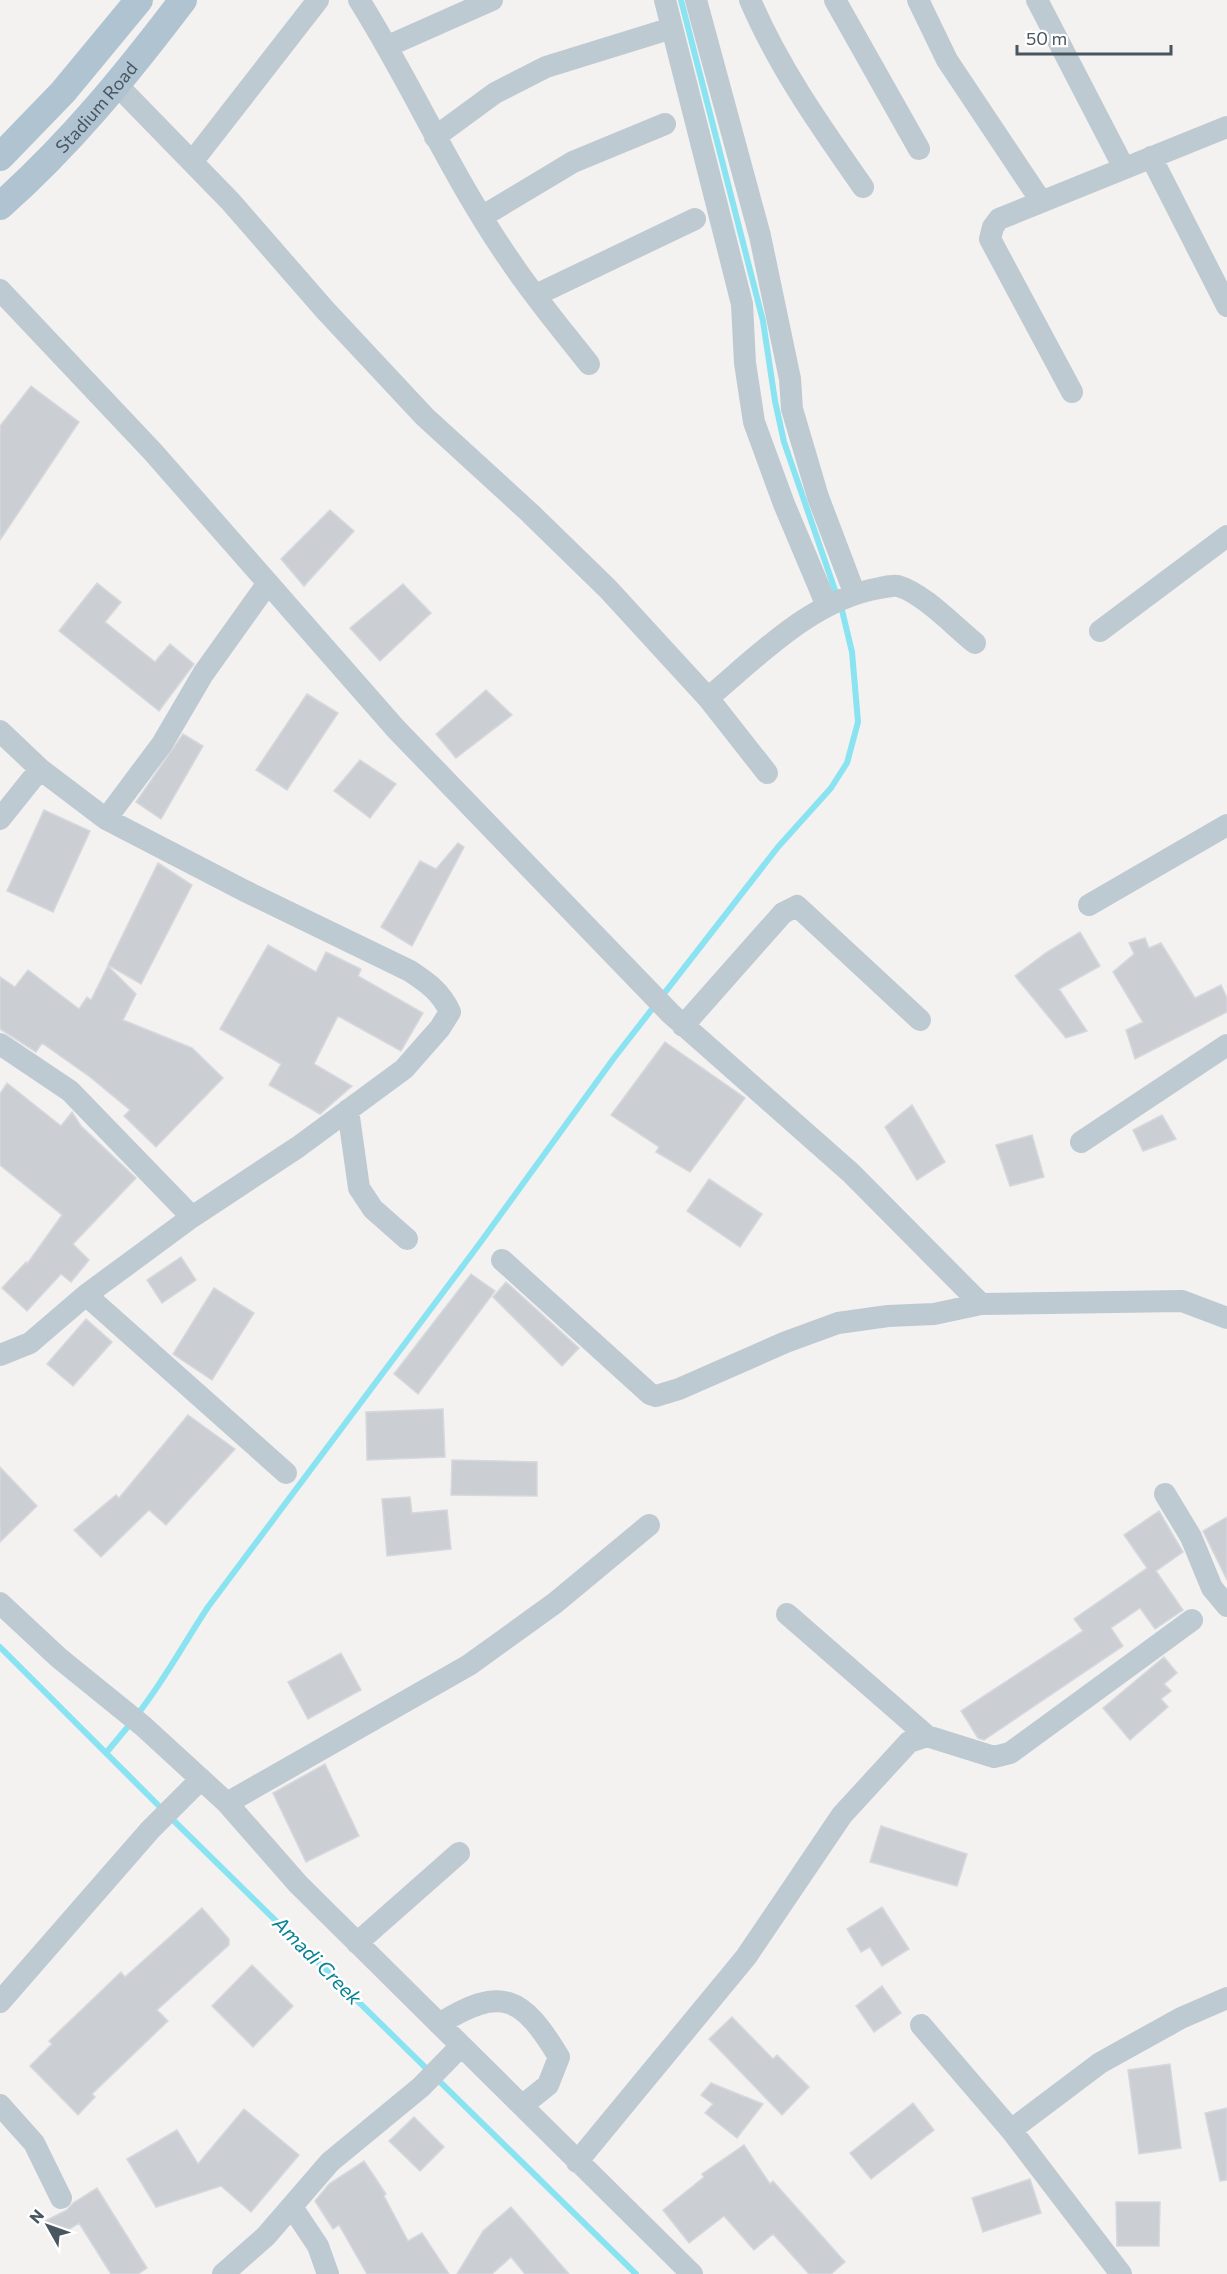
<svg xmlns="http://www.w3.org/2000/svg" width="1227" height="2274" viewBox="0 0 1227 2274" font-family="Commissioner,sans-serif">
  <rect width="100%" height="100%" fill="#f4f1f1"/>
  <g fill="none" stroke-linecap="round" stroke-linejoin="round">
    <path stroke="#8ae3f1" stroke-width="6" d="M681 0 763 321 775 401 784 442 837 596
      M0 1647 163 1810
      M137 1715C164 1681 184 1643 208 1607L480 1243 614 1058 778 847 831 788 847 763 858 722 852 652 841 606
      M106 1753 131 1723
      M170 1817 636 2274"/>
  </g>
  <path fill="#cbcfd4" stroke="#d5d8dd" stroke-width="1.5" d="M31 386 79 422 0 540V426Z
    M330 510 354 531 304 586 281 559Z
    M97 583 121 602 105 622 155 662 170 644 194 664 159 711 59 631Z
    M403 584 431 613 380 661 350 628Z
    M486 690 512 715 456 758 436 734Z
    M307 694 338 713 287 790 256 770Z
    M183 734 203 746 161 819 136 802Z
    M360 760 396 784 370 818 334 791Z
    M44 810 90 831 53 912 7 891Z
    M458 843 464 847 412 946 381 927 420 861 436 869Z
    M158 863 192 885 141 984 108 965Z
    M1080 932 1100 966 1059 989 1087 1031 1066 1038 1015 976 1047 952Z
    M1145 938 1149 948 1161 943 1195 998 1221 985 1227 998V1012L1135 1059 1126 1030 1143 1022 1113 972 1134 954 1129 943Z
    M268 945 316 972 326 952 361 969 358 976 423 1013 401 1051 338 1016 314 1064 352 1086 320 1114 269 1085 281 1064 220 1029Z
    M108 966 136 994 123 1020 192 1048 223 1078 156 1147 124 1116 130 1110 90 1077 42 1043 36 1052 0 1029V977L15 987 28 970 79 1009 87 997 91 1000Z
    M665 1042 745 1098 690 1172 656 1152 659 1147 611 1115Z
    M7 1083 61 1126 72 1112 81 1126 136 1178 73 1244 89 1260 71 1282 61 1274 27 1311 2 1288 26 1262 27 1264 62 1215 0 1165V1094Z
    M912 1105 945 1162 917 1180 885 1127Z
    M1162 1115 1176 1139 1143 1151 1133 1130Z
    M1032 1135 1044 1177 1010 1186 996 1145Z
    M709 1179 762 1214 740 1247 687 1211Z
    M181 1257 196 1280 162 1303 147 1280Z
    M471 1274 495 1291 418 1394 394 1374Z
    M506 1282 579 1348 562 1366 493 1297Z
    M214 1288 254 1313 212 1380 173 1354Z
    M86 1319 112 1342 73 1386 47 1364Z
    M443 1409 445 1457 367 1460 366 1412Z
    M188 1415 235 1449 166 1525 149 1510 101 1557 74 1530 116 1495 119 1498Z
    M452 1460 537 1462V1496L451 1495Z
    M0 1467 37 1506 0 1542Z
    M410 1497 412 1513 447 1510 451 1549 387 1556 382 1499Z
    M1159 1511 1183 1552 1156 1571 1183 1610 1155 1629 1140 1608 1111 1628 1123 1646 984 1740 978 1738 961 1711 1083 1631 1074 1619 1147 1568 1124 1535Z
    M1227 1517V1580L1203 1531Z
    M341 1653 361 1690 308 1719 288 1682Z
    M1164 1657 1177 1673 1164 1684 1171 1691 1161 1699 1168 1707 1130 1740 1103 1708Z
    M325 1764 359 1836 306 1862 273 1793Z
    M881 1826 967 1854 957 1886 870 1862Z
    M882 1907 909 1949 882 1966 870 1947 861 1952 847 1929Z
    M202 1908 229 1939V1945L157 2010 168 2021 92 2094 95 2097 78 2115 30 2066 52 2044 49 2041 121 1972 125 1977Z
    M252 1965 293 2006 253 2047 212 2006Z
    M882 1986 901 2013 874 2032 856 2006Z
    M732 2017 773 2059 777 2055 809 2087 782 2115 709 2039Z
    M1170 2064 1181 2148 1139 2154 1128 2070Z
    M711 2083 763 2104 737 2138 705 2113 713 2104 701 2095Z
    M913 2103 934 2130 871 2179 850 2153Z
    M1227 2108V2180L1220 2181 1205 2113Z
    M244 2109 299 2155 251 2212 221 2186 156 2207 127 2159 177 2130 198 2164Z
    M414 2117 444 2147 420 2171 389 2141Z
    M744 2145 770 2184 773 2181 845 2262 831 2274H809L773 2234 754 2250 724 2216 689 2243 663 2210 704 2177 702 2174Z
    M364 2161 386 2194 384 2196 408 2241 422 2233 449 2274H367L339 2225 333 2229 315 2201 329 2184Z
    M1030 2179 1041 2213 983 2232 972 2198Z
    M97 2188 147 2268 138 2274H111L79 2223 54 2239 43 2222 67 2210 73 2203Z
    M1116 2202H1160L1159 2246H1117Z
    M511 2207 569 2274H525L511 2257 492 2274H457L483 2231Z"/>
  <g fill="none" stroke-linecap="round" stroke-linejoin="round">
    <path stroke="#becad1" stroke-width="22" d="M359 0C413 86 453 179 511 262 535 298 563 331 589 364
      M665 0 742 304 745 363 754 422 784 504 827 606
      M696 0 760 236 790 379 792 409 818 497 854 592
      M750 0C779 68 821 127 863 187
      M835 0 919 149
      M918 0 947 60 1041 201
      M1037 0 1124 168
      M388 46 492 0
      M118 86 230 201 325 310 425 417 530 513 608 589 708 698 767 773
      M435 137 495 93 546 67 672 28
      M1151 157 1227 306
      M192 162 318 0
      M483 216 573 162 665 124
      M0 290 153 452 396 729 671 1014 851 1173 981 1304
      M536 295 695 219
      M1072 392 990 239 993 227 999 219 1227 127
      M1100 631 1227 536
      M708 698C759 655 813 599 880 588 885 587 893 585 898 586 923 593 955 627 975 643
      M0 731 40 769 106 819 245 891 410 971C428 983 441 992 450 1012L440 1028 404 1069 298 1147 192 1217 86 1295 30 1343 0 1355
      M0 819 40 769
      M106 819 162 744 203 674 268 583
      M1089 905 1227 825
      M683 1026 783 913 797 906 920 1020
      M0 1044 70 1091 192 1217
      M348 1110 359 1188 373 1209 407 1239
      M1081 1142 1227 1045
      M502 1260 650 1394 656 1396 679 1389 786 1342 838 1323 888 1316 934 1314 981 1304 1182 1301 1227 1318
      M86 1295 286 1473
      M1165 1494 1191 1537 1212 1588 1227 1606
      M0 1603 59 1658 143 1726 227 1803 298 1884 692 2274
      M787 1614 927 1736
      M227 1803 469 1665 555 1603 649 1525
      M357 1943 459 1853
      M0 2002 150 1830 201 1779
      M439 2024C502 1985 522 1996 559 2057L548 2085 523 2105
      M921 2025 1011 2130 1121 2274
      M0 2105 34 2143 61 2198
      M1011 2130 1100 2063 1181 2018 1227 1998
      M577 2162 746 1957 842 1815 909 1742 927 1736 994 1757 1010 1753 1192 1620
      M292 2207 318 2246 328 2274
      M223 2274 266 2236 330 2162 421 2087 461 2046"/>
    <g stroke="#b0c3d1" stroke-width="28">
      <path d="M0 157 63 92 139 0"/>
      <path id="s1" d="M0 206C71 143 126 75 183 0"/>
    </g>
  </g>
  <g text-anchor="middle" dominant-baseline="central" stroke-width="5" stroke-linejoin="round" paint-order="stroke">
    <g font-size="18" fill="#485660" stroke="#fff">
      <text stroke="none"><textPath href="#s1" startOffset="138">Stadium Road</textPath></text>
    </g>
    <g font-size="20" font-style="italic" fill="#078295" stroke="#fff">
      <text transform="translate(318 1960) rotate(45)">Amadi Creek</text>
    </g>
  </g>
  <g transform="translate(48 2226) rotate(310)" stroke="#ffffff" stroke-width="4.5" paint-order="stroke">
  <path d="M0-4.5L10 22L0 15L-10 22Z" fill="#485660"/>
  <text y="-9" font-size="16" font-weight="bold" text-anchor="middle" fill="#485660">N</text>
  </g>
  <path d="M1017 45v9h154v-9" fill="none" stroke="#485660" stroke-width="3"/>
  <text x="1026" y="45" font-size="18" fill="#485660" stroke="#ffffff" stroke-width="4.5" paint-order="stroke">50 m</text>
</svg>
